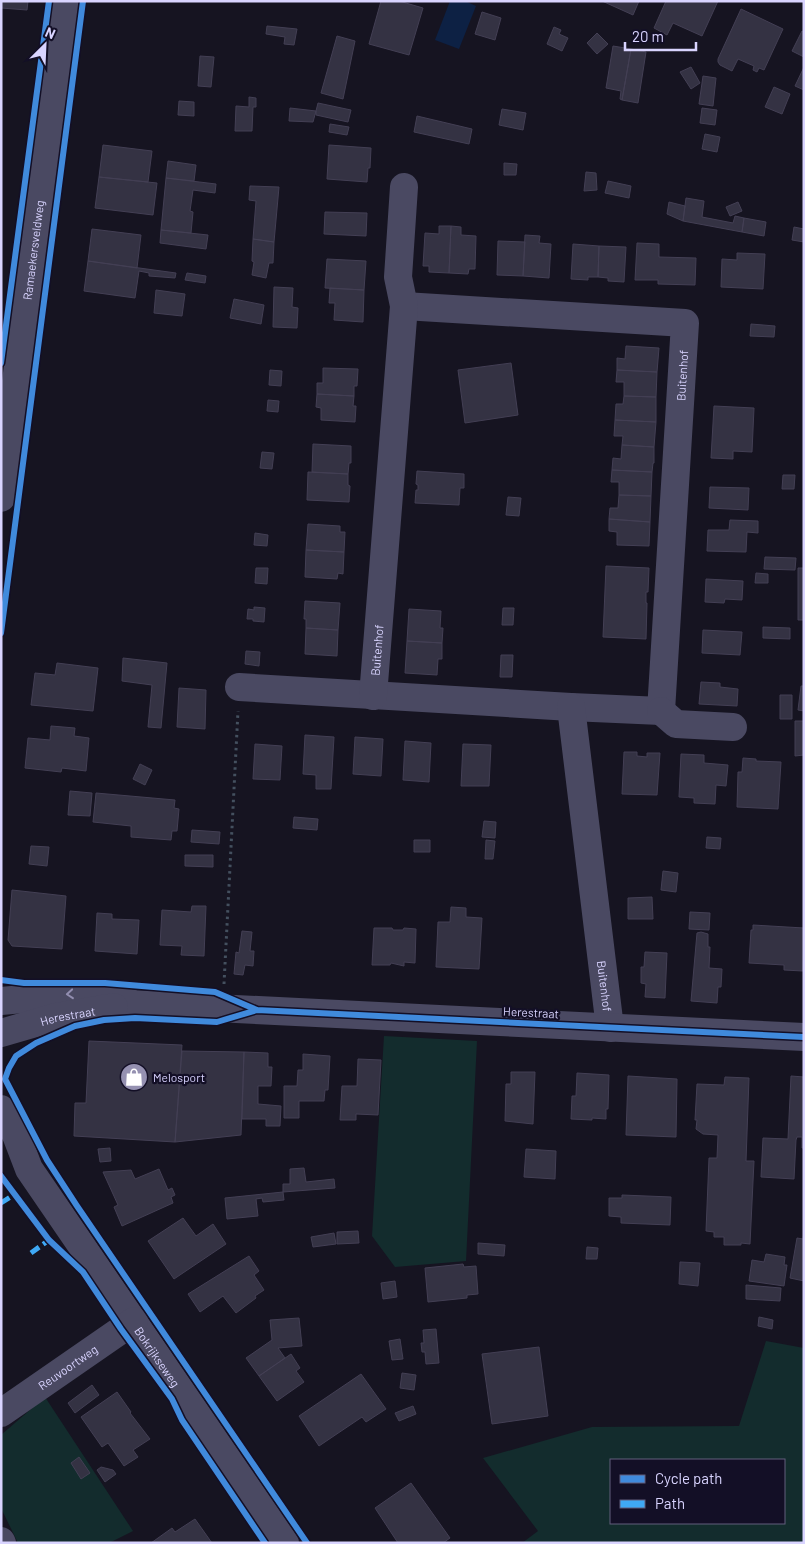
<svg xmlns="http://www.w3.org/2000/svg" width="805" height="1544" viewBox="0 0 805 1544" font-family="Barlow,sans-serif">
  <rect width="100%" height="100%" fill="#161421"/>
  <path fill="#132c2d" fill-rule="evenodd" d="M384 1036 477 1041 466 1261 395 1267 372 1236Z
    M766 1341 804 1348V1543H522L538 1531 483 1458 592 1427 739 1426ZM611 1460H784V1523H611Z
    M45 1397 133 1531 109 1543H18L1 1508V1435Z"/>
  <path fill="#0d2144" d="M450 1H465L476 6 459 49 435 40Z"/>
  <path fill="#343243" stroke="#433f54" d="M1 1H28L27 10 1 8Z
    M381 1H399L423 8 409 55 369 44Z
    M602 1H639L633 15Z
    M666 1H718L702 36 673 23 667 35 654 28Z
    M741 9 783 29 764 70 759 68 757 72 753 70 754 66 738 59 732 71 720 65 718 62V59Z
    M482 12 501 18 495 40 475 34Z
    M267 26 297 29 294 45 284 44 285 37 266 34Z
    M554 27 561 30 559 34 568 38 562 51 547 44Z
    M802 31 804 32V57L792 51Z
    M597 33 608 44 597 54 587 43Z
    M337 36 355 41 343 99 321 93Z
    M613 46 631 49 622 100 620 99 621 91 606 88Z
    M631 49 646 52 638 103 622 100Z
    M200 56 214 57 211 87 198 86Z
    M691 67 700 83 691 89 680 72Z
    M804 67V90L795 86Z
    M703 76 716 78 713 106 699 104Z
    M774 87 790 94 782 114 765 107Z
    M249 97 256 98V107H253L252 131H235L236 106 249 107Z
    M179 101 194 102V116L178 115Z
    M318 103 351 110 348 122 316 115V111Z
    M290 108 316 111 313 122 289 121Z
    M702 108 717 110 715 125 700 123Z
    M502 109 526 113 523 130 499 125Z
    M417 116 472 129 469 144 414 132Z
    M330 124 349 127 347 135 329 132Z
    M705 134 720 137 717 152 702 149Z
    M103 145 152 151 148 182 99 177Z
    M329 145 371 148 370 168H368L367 182 327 179Z
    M168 161 196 165 194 181 166 178Z
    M504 163 517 164 516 175H504Z
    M586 172 596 173 597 190 584 191Z
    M99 177 157 183 153 215 95 208Z
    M166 178 216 184 215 193 193 190 190 211 193 212 191 233 161 230Z
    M608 181 631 186 629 198 605 193Z
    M250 186 279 187 274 242 253 239 256 201 249 200Z
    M686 198 704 201 702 217 733 223 735 216 744 218 742 232 683 221Z
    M669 202 685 206 683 221 667 214Z
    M738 202 742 211 730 216 726 207Z
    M325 212 367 213 366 236 324 234Z
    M744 218 766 222 764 236 742 232Z
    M439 226H451L449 273 429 272V266H423L425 233 439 234Z
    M451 226 461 227V235L476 236 475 269H469L468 274 449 273Z
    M794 227 804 229V242L792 240Z
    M92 229 141 235 137 268 88 261Z
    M161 230 208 235 206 249 160 243Z
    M525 235 540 236 539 243 551 244 549 278 523 276Z
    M253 239 274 242 273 263H269L266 278 252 275 254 262 252 261Z
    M498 241 525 242 523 276 497 275Z
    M637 243 659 244V257L696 258 695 285 658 284V280H635Z
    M573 244 599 246 598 277H588V280L571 279Z
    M599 246 626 247 624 282 608 281V278L598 277Z
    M737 253 765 254 763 289 721 287 722 259 737 260Z
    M327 259 366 261 364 290 325 288Z
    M88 261 176 273 175 278 149 276V273L139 271 135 298 84 291Z
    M187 273 206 276 205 283 185 280Z
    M274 287 293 288 292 307 298 308 297 328 273 327Z
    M330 288 364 290 363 322 334 320 335 303H329Z
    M156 290 185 294 182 316 154 313Z
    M234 299 264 305 261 324 230 318Z
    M751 324 775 326 774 337 750 336Z
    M626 346 659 348 657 372 617 370V358L625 359Z
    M511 363 518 415 465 423 458 370Z
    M323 368 358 369 357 386H354V396L317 394V383H323Z
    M270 370 282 371 281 386 269 385Z
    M617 370 657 372 656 397 624 396V382H616Z
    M317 394 354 396 353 406H356L355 422 321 420V408L316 407Z
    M624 396 656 397V422L615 420 616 404H623Z
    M268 400 279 401 278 412 267 411Z
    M714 406 754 408 752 452 733 451V459L711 458Z
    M615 420 656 422 654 447 622 445 623 436H614Z
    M313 444 351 446V463H349L348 474 312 472Z
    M622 445 654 447V463H653L652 472 612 470 613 458 621 459Z
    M262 452 274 453 272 469 260 468Z
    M612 470 652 472 651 496 619 495V482H611Z
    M417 471 464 474V488H460L459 505 415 503 416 490H418V485L416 484Z
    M308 472 348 474V485L350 486 349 502 307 500Z
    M783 475H795L794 489H782Z
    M710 487 749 488 748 510 709 508Z
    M619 495 651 496 650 522 609 519 610 508H618Z
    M508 497 521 498 519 516 506 515Z
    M609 519 650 522 649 546 617 545V532L609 531Z
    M730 520 758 521V533L747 532 746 552 707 551 708 530H729Z
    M308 524 340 526V532H345L344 552 306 550Z
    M255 533 268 535 267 546 254 545Z
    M306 550 344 552 343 574 338 573 337 579 305 577Z
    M765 557 796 558 795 570 764 569Z
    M606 566 649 568 648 592H646V603H647L646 639 603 637Z
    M256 568H268L267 584 255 583Z
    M798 568H804V620H798Z
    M756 573 768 574V583H755Z
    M706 579 743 581 742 600 725 599 724 603 705 602Z
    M305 601 340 603 338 630 306 628V619H304Z
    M254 607 265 608 264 622 253 621V619H247L248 609 254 610Z
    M503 608H514L513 625H502Z
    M409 609 441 611 440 628H443L442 643 407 641Z
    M763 627 790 628V639L763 638Z
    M306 628 338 630 337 656 305 654Z
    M703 630 742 632 740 655 702 653Z
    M407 641 442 643V659H438L437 675 405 673Z
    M246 651 260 652 259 666 245 664Z
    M501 655H513L512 677H500Z
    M123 658 167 663 161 728 148 727 152 685 122 681Z
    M57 663 98 668 93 711 31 705 35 673 55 675Z
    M701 682 720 683V687L738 689 737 706 699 704Z
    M801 686H804V711L798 710Z
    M179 688 206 690 205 729 177 727Z
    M780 695H792V719H780Z
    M795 721H804V755L795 756Z
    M51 726 75 728 74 736 89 738 86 771 62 768 61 772 25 768 28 738 50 740Z
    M305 735 334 737 331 789H316V775L303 774Z
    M355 737 383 739 381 776 353 774Z
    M405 741 431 743 429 782 403 780Z
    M255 744 282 746 280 780 253 779Z
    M463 744 491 745 489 786H461Z
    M624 752H637V756L647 757V753H660L657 795 622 794Z
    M681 754 704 755V763L728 765 726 786 716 785 715 804 694 803V798L679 797Z
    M743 758 756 759V761L781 762 778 809 737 807 738 772H742Z
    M140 764 152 770 145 785 133 779Z
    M70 791 92 793 90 816 68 815Z
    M96 793 175 800 174 808 179 809 177 831H172L171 840 131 837V826L93 822Z
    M294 817 318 819 317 830 293 828Z
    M484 821 496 822 495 838 482 837Z
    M192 830 220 832 219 844 191 842Z
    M707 837 721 838 720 849 706 848Z
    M414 840H430V852H414Z
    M486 840 495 841 493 859H485Z
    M31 846 49 847 47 866 29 864Z
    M185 855H213V867L185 866Z
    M663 871 678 873 676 892 661 890Z
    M12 890 66 896 62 949 12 946 8 940Z
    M652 897 653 919H628V898Z
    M192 906H206L204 956 181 955 182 946 160 945 162 910 191 912Z
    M451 907 466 908V917L482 918 479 969 436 967 438 922H450Z
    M690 912 710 913 709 930 689 929Z
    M97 913 112 914V919L139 920 137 954 95 951Z
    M753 925 804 928 803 971 784 970V965L749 963 751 930H753Z
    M374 928H392L393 930H403L404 928 416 929 415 963 404 962V966L391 963 390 965H372Z
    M242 931 252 932 250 951H254L253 966 245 965 243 975 234 974 236 952 239 953Z
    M701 932 708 934V947H710L709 968 722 969 721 987H718L717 1003 691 1001 697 933Z
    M645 952 667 953 665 998 645 997 646 984 641 983V967H644Z
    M89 1041 182 1045 175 1142 74 1136 75 1103H86Z
    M182 1051 244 1052 241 1135 175 1142Z
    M244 1052 268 1053V1067H272L271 1086H258V1104L281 1106 280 1126H266V1119H242Z
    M303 1054 330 1056 328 1090H325L324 1101H299V1118H284V1086H297L298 1070H303Z
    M358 1059 381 1060 378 1115 356 1114V1120H340L342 1086H357Z
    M511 1072H535L533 1124 505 1121 506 1084H511Z
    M577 1073 609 1075 608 1109H606V1119L592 1118V1120L571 1119 572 1096H576Z
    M628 1076 677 1079 676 1137 626 1135Z
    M791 1076 804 1077V1148H802V1137H797L796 1140 794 1179 761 1177 763 1138 788 1139Z
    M725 1077 749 1078 746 1161H754L750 1244 741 1243V1245H724V1237H714V1232L706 1231 709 1158H717L718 1135 703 1134 696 1129 697 1120H695L697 1084 724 1085Z
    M110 1148 111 1161 100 1162 98 1149Z
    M526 1149 556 1151 555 1179 524 1177Z
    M304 1168 306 1182 334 1179 335 1188 283 1192V1184H290V1169Z
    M159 1169 168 1190 172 1188 175 1195 171 1197 173 1203 122 1226 114 1207 118 1205 103 1172 131 1170 135 1179Z
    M283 1192 284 1200 263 1202 262 1198 256 1199 258 1216 227 1219 225 1198Z
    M622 1195 671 1197 670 1225 621 1223V1217L609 1216V1198H622Z
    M183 1218 196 1236 213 1224 226 1244 174 1279 148 1241Z
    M358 1231 359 1243 337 1244V1232Z
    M804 1232V1281L790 1278 797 1238 803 1239Z
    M334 1233 336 1244 313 1247 311 1237Z
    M478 1243 505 1245 504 1256 478 1254Z
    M587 1247 598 1248 597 1259H586Z
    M766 1254 785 1257 784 1265H787L784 1286 749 1281 752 1260 764 1262Z
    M249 1256 259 1271 254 1275 264 1290 255 1296 256 1298 236 1313 223 1296 200 1312 188 1294Z
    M680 1262 700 1263 698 1286 679 1284Z
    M463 1264 464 1267 476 1266 478 1294 467 1295V1298L428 1302 425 1268Z
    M395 1281 397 1297 383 1299 381 1283Z
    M746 1285 781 1288 780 1301 746 1299Z
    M759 1317 773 1320 772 1329 758 1326Z
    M299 1318 302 1346 278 1348 285 1358 259 1376 246 1358 272 1340 270 1320Z
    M436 1329 439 1363 426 1364 425 1352H422L421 1343H424L423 1330Z
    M400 1339 403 1359 392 1360 389 1341Z
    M539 1347 548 1416 492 1424 482 1354Z
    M291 1354 300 1368 296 1371 304 1382 277 1401 259 1376Z
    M402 1373 416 1375 414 1390 400 1388Z
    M361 1374 386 1409 366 1422 362 1417 319 1446 299 1416Z
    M92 1385 99 1395 75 1413 68 1403Z
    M117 1392 131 1412 130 1413 150 1439 133 1450 138 1457 124 1466 108 1443 102 1447 81 1417Z
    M413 1406 416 1414 399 1421 395 1413Z
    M79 1457 90 1473 81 1479 71 1463Z
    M101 1467 113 1470 116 1474 105 1482 97 1470Z
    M411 1483 450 1538 443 1543H398L375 1508Z
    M195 1519 212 1543H151L172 1528 175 1532Z"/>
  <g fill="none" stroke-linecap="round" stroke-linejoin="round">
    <path stroke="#44505f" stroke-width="3" stroke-dasharray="2.5 4" stroke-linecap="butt" d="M224 984 238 711"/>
    <g stroke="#4a4962" stroke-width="28">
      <path id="s1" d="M1 498 65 1"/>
      <path id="s2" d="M239 687 571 707 661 711 685 323 404 306"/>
      <path id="s3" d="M373 696 404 306 398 277 404 187"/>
      <path id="s4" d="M571 707 610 1028"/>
      <path d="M661 711 676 724 733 727"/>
      <path d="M1 1001 89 993 135 1004 804 1037"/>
      <path id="s5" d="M1 1033 56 1017 114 1007"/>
      <path id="s6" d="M1 1109 16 1135 29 1169 285 1543"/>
      <path id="s7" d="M1 1413 134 1321"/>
      <path d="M1 1541 2 1543"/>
    </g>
    <path stroke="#3fa9f5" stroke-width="5" stroke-dasharray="10 5" stroke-linecap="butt" d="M1 1203 15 1194
      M31 1253 49 1240"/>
    <g stroke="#130f26" stroke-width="9">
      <path id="cycleway" d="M1 363 49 1
        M1 633 83 1
        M1 980 24 983H105L215 992 257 1010
        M1 1176 49 1240 83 1272 121 1329 172 1399 182 1420 265 1543
        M307 1543 77 1206 47 1160 5 1079 9 1068 16 1056 36 1043 75 1026 104 1020 135 1018 217 1022 257 1010 804 1037"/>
    </g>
    <use href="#cycleway" stroke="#408adc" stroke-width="6"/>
  </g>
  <defs><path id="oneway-chevron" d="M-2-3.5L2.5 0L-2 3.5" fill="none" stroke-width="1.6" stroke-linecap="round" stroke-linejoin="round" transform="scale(1.25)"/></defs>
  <use stroke="#928eb0" href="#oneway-chevron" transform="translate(70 994) rotate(175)"/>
  <defs>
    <g id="shop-disc" transform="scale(1.4375)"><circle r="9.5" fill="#9591b1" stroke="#130f26"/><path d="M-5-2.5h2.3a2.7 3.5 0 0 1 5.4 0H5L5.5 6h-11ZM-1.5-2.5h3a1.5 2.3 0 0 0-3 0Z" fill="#fff"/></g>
  </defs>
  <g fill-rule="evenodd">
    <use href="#shop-disc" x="134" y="1077"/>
  </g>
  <g text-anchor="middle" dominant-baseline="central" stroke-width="4.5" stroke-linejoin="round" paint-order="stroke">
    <g font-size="12" fill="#d9d4ff" stroke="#130f26">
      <text stroke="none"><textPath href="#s1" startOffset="250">Ramaekersveldweg</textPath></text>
      <text stroke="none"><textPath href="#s2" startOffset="759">Buitenhof</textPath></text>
      <text stroke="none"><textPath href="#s3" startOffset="46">Buitenhof</textPath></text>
      <text stroke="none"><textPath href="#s4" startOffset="281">Buitenhof</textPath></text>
      <text transform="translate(531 1012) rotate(3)">Herestraat</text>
      <text stroke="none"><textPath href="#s5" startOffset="69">Herestraat</textPath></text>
      <text stroke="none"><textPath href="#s6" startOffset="294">Bokrijkseweg</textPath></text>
      <text stroke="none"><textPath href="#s7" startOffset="81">Reuvoortweg</textPath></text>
    </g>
    <g font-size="12" fill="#d9d4ff" stroke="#130f26" text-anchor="start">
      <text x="153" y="1077">Melosport</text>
    </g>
  </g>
  <rect width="805" height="1544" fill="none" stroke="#d9d4ff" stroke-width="5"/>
  <rect x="610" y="1459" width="175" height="65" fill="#130f26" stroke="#625e7d"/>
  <rect x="620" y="1475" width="25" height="8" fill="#408adc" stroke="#625e7d"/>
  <text x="655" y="1484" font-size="15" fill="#d9d4ff">Cycle path</text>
  <rect x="620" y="1500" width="25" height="8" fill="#3fa9f5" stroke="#625e7d"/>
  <text x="655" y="1509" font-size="15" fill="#d9d4ff">Path</text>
  <g transform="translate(45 45) rotate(24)" stroke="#130f26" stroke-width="4" paint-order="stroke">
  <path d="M0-4L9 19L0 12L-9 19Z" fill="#d9d4ff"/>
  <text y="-8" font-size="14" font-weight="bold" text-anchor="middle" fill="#d9d4ff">N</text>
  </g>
  <path d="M625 42v8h71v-8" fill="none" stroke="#d9d4ff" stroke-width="2.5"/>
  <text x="632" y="42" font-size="15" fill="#d9d4ff" stroke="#130f26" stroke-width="4" paint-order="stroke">20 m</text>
</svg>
